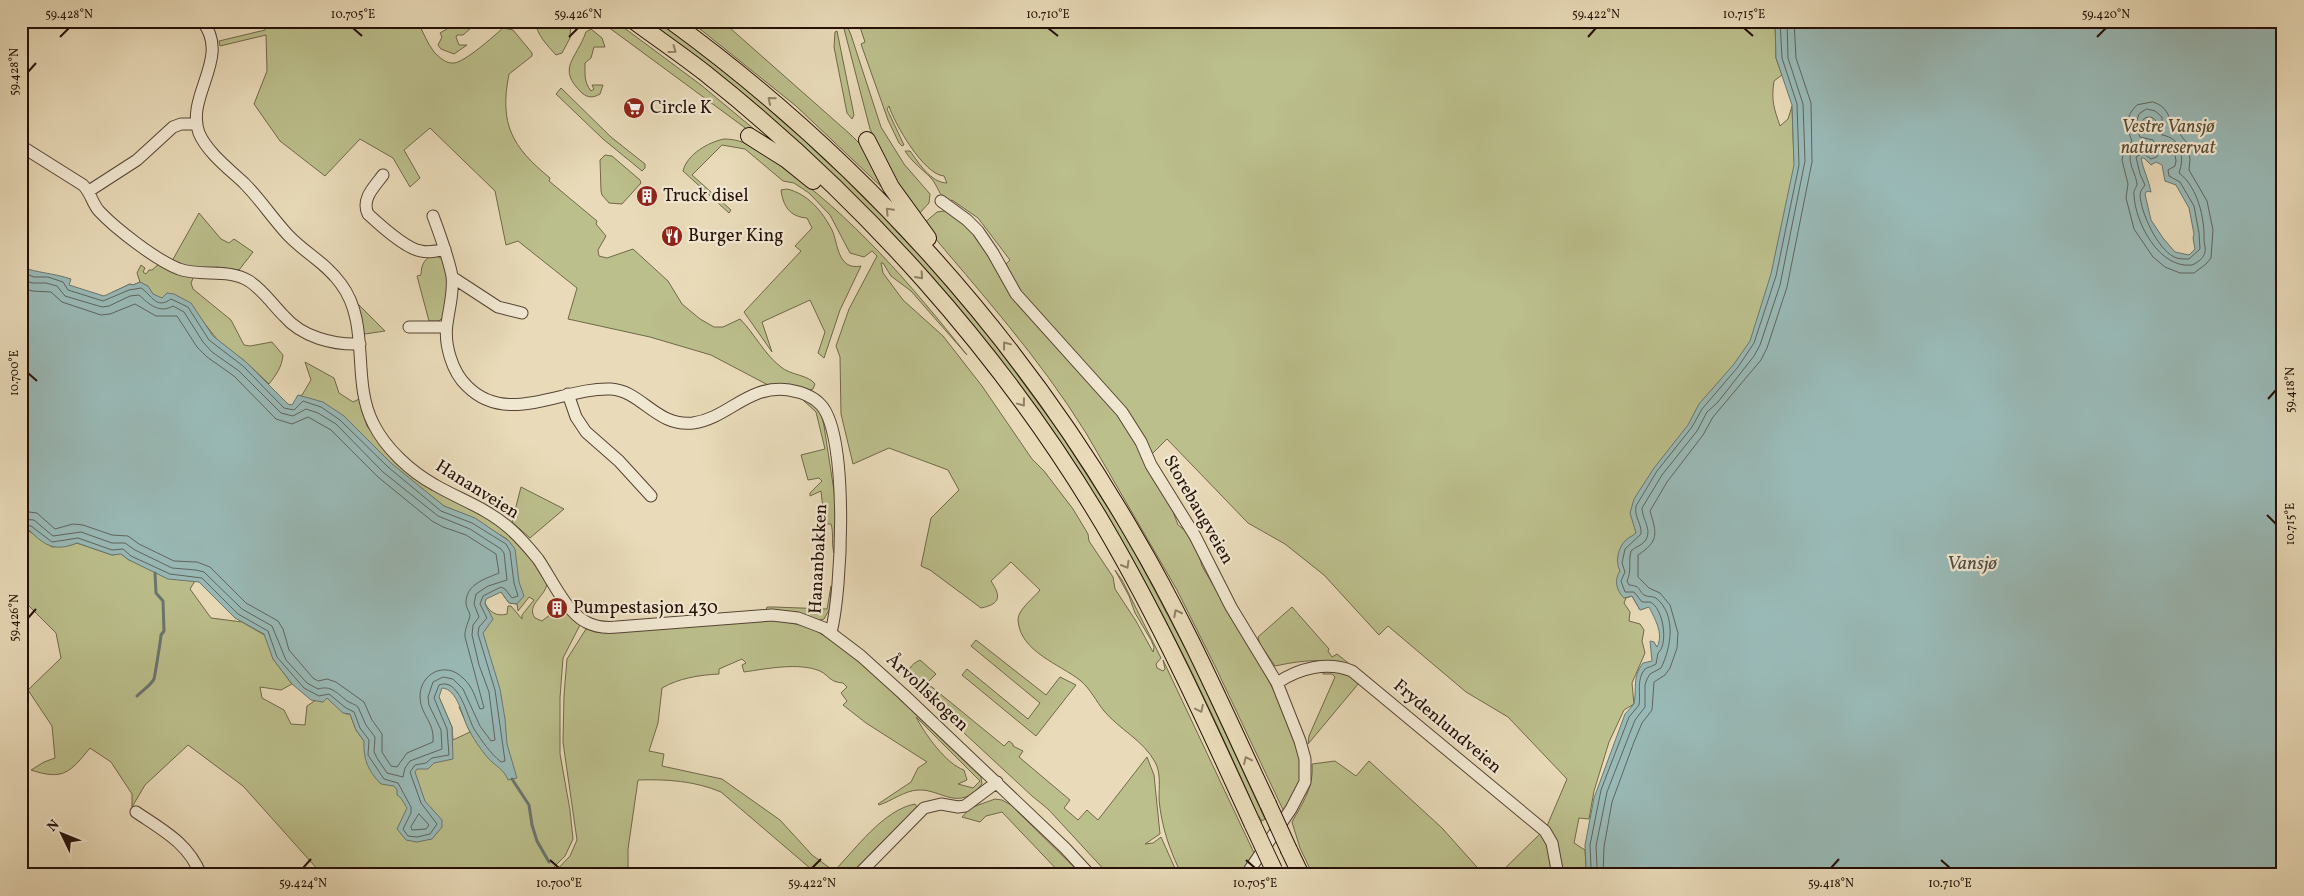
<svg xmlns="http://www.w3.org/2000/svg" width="2304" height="896" viewBox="0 0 2304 896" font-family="Vollkorn,serif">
  <rect width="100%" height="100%" fill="#e9dbb9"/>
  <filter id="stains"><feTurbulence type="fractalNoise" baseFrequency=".004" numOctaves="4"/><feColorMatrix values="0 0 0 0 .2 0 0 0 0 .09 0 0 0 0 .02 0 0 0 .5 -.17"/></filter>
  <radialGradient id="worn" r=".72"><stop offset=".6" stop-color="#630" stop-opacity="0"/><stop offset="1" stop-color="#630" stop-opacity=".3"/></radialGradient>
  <path fill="#bbbf8c" stroke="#706849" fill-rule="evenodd" d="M265 21H417C423 31 427 43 434 52 439 57 446 64 454 63 465 62 494 36 503 28L513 30 532 53V56L509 74C499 124 512 147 550 178L549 181 597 221 596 224 606 236 598 250 599 256 607 258 633 249 668 281 682 304 700 319 714 327H723L740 319C755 334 764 354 781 367 790 375 809 375 815 384L813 389 810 390 768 385 711 355 650 337 568 319 577 288 518 241 506 245 495 191 430 128 404 150 420 178 410 187 393 158 360 139 325 176 280 141 254 104 267 71 266 35 220 46 219 41 265 30Z
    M433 21H479L463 35H457L456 37 459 45H467L454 54 441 49 438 45 442 37 440 33 447 29 444 25 437 27Z
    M535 21H571L570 38 562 53 556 55C547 45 537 35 535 21Z
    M600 21H615L623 27 701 85 761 135 748 130Z
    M649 21H659L686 41 788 124 852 184 921 256 988 335 1060 433 1127 538 1194 665 1265 819 1262 821 1257 814C1210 707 1160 601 1098 502L915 258 887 228 807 149 749 98Z
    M690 21H722L851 135 861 145 888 193 796 106Z
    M842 21H845L851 35 881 127 904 164 930 194 929 203 917 216 904 199 870 129Z
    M861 21H1775L1776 58 1782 75 1774 81C1771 101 1774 108 1780 126L1788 119 1792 106 1794 161 1808 171 1794 236 1648 607 1640 610 1632 596 1626 598 1624 603 1630 612 1629 621 1640 624 1644 630 1642 641 1645 653 1632 683 1634 704 1624 710 1609 742 1594 791 1589 819 1579 818 1574 843 1585 850 1586 867 1583 875H1562L1547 826 1567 779 1508 717 1466 692 1388 626 1379 635 1324 575 1285 544 1248 523 1167 439 1151 455 1016 290 1006 264 1010 260 978 218 952 200 947 202C939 195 938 186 931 178 922 169 912 162 905 151H910C918 162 931 183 947 183L944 176C924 175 894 123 889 106L887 109 904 145 902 146 899 143 888 120 861 44 865 42 860 27Z
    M591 29 602 38 605 47H594L591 58 585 63C585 75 584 82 591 91L594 89 592 85H603L600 94C593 98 588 98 582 93 556 68 576 60 586 32Z
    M837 31 854 115 852 119 847 113 834 47 835 32Z
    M561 88 611 137 645 164V168L642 171 636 166 603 139 556 94Z
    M724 139C746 139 762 152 778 164 851 214 913 287 967 355L911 291 891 276 883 263H881L883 273 903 300 943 336 982 386 1032 459 1044 471 1073 509 1088 534 1089 541 1113 577 1115 589 1136 621 1153 652 1154 647 1151 640 1135 613 1129 596 1115 570 1122 580 1161 658 1156 664 1157 668 1163 671 1165 669 1163 660 1255 855 1242 875H1182C1170 852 1161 825 1159 799 1159 787 1161 772 1155 762 1144 741 1119 729 1104 711 1096 701 1091 690 1081 681 1060 664 1020 652 1018 620 1018 609 1034 598 1040 590L1011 562 991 581C1001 596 1001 604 981 608L930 570 921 566 931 518 959 490 948 470 889 448 853 464 841 414 840 357 836 346 849 309 877 256 872 251 864 257 850 253 830 215 809 193 794 183 783 181 745 149 722 145 692 175 731 210 729 213 683 171C687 154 709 142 724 139Z
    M605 155 612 156 640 180 641 183 622 204 609 203 602 195 601 191 600 160Z
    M787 189C808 194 822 211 832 230 838 242 837 271 861 266L840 310 824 358 818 353 825 332 810 300 762 322 772 352 744 312 801 251 795 246 812 228 807 218C790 217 783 206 781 190Z
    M944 211 957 216 990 253 1115 409 1132 434 1171 506 1178 525 1186 531 1199 555 1202 566C1225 607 1311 736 1302 780 1300 791 1290 804 1285 814L1216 668 1177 590 1086 433C1039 357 980 292 923 224L937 212Z
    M199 213 221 239 229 243 234 239 253 252 239 270 217 267 195 270 172 261Z
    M436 255 444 261 449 285 443 317 439 321H429L417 276 421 275C421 265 425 256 436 255Z
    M159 264 194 276 191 283 193 289 231 320 244 345 250 346 272 342 283 355C282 367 276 375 269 384L246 362 220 343 201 319 153 295 144 284 110 296 111 293 130 284 133 285 140 282 137 273 141 265 145 268 143 272 146 274 149 270H152Z
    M355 303 358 304 385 331 365 334 363 332Z
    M305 362 334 378 339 393 353 402 359 399 367 426 387 453 504 530 519 543 547 581C548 596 525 604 535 618L542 621 551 614 550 604 556 602 580 625 563 658 560 698V754L570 810 573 839 565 856 546 875H317L320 872 243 786 188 745 145 785 132 807V794L111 762 90 748C70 772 64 781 31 770L44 762 55 758 52 726 28 690 61 658 56 633 21 598V530L26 529 52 547 71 545 77 543 112 555 120 553 129 560 195 581 190 589 211 618 242 622 266 636 273 659 292 684 281 690 260 687 262 698 284 710 291 724 305 725 307 706 316 700 323 702 327 698 346 714H350L356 730 364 741 439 697 452 727 453 740 470 732 459 707 492 667 489 656 477 652 485 603C489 612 497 617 507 614L508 606H511L522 619V615L534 600 529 597 518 611 517 604 509 603 501 592 507 539 466 515 444 506 297 396 302 395 311 380Z
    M805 397 820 409 824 426 834 491 836 522 834 553C831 543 834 534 831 524H827L826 530 820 519 823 509 821 491 810 496V493L822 481 819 478 808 480 801 455 825 449 816 412 803 400Z
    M521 487 564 509 530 538 512 522Z
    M831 586 830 608 824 619 819 620 796 612 766 610 767 607H774L827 609Z
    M1292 607 1329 649 1328 651 1332 657 1337 654 1352 666C1325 658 1303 660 1275 666L1260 644 1258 637Z
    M771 619 810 627 842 647 885 685 981 777 982 784C959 813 941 789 919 790 905 790 892 801 879 805L878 804 911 782 918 768 927 762 866 723 843 705 847 701 841 693 847 687 843 683C829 682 830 676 820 671 799 662 765 669 744 672L742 665 746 663 742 659 719 669V674C700 675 679 678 662 688L658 723 649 751 664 754 662 766 722 779 780 820 812 855 834 871C856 849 883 810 915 804L917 807 850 875H818L721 792C695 781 667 779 638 780L628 849V875H552L570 856 577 840 563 742 564 695 567 659 586 629 606 633ZM916 717 980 781 973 788 958 784 967 780 964 770C946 764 925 734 916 717Z
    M976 640 1046 695 1060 677 1076 685 1036 736 962 675 967 669 1028 719 1040 703 971 646Z
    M920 660 936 674 927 683 1004 746 1009 741 1013 744V746L1023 751 1019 757 1070 800 1064 808 1078 820 1087 810 1098 820 1147 757 1154 775 1160 834 1145 844 1153 843 1161 837 1178 875H1109L1048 809 1032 796 908 681C907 670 910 665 920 660Z
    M1323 670 1346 673 1359 683 1308 744 1309 736 1335 677 1332 674H1323Z
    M1335 761 1356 776 1369 761 1442 828 1484 875H1313L1300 848 1292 822C1303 802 1314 787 1312 764Z
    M995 799 1002 800 1011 805 1082 875H1062L1002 812 986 816 980 822 962 817 970 808Z
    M1541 833 1547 841 1554 875H1520L1518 872 1515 875H1498Z"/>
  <path fill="#99b9b6" stroke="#6b7570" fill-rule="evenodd" d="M1775 21H2283V875H1583L1586 867 1585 845 1594 798 1625 714 1634 704C1637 687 1632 678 1643 663L1652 661 1650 641 1654 642 1657 647C1664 634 1655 619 1649 607L1640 610 1632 596 1624 598C1616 590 1614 580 1620 571 1615 562 1618 547 1626 540 1629 537 1633 536 1636 533L1630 513 1634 499 1654 468 1688 425 1699 404 1734 364 1750 341 1771 274 1794 165 1792 105 1776 58ZM2141 158H2144L2151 165 2156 162 2162 165 2165 181 2176 185 2189 208 2194 234 2193 238 2195 249 2189 255 2175 252 2163 238 2151 220 2145 194 2147 191 2151 192C2149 180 2143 170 2141 158Z
    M21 267C38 273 53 273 71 279L69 285 104 296 130 284 133 285 140 282 148 286 153 294 162 298 167 293 174 294 191 303 213 336 246 362 288 404 292 405 298 395 323 402 344 416 391 463 444 506 475 518 509 541 515 549 519 582 524 596 517 604 509 603 501 592 486 599 485 604 493 619 483 633 500 689 505 719 507 744 517 778 508 780C504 769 495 766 488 758 481 750 473 738 468 728 462 717 458 689 442 688L439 697 452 727 453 759 434 763 428 769H417L415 772 425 801 442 820V827L432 839 417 842 406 840 397 829 407 808 401 798 397 795V790L394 786 381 784C368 771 363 759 364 741L356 730 350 714 343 713 327 698 323 702 311 700 292 684 273 659 264 634 235 618 199 582 168 579 129 560 121 554 112 555 77 543C55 552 45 546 29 530H21Z"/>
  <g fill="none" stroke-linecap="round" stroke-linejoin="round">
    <path stroke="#5f645e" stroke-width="1" d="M2153 102C2166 106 2170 115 2171 128L2179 133 2186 142 2190 159 2189 170 2207 201 2213 230 2211 258 2206 264 2194 273H2180L2165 267 2153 257 2134 229 2126 198 2128 184 2122 160 2124 151 2132 141C2126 127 2125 116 2137 105Z
      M2147 109 2155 111 2162 117V135C2181 138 2185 156 2179 173 2197 186 2205 218 2204 240 2204 244 2206 248 2205 252 2204 258 2197 263 2192 265 2159 269 2135 222 2134 195 2133 190 2137 187 2137 184 2136 175 2130 167 2130 157 2133 147 2141 146 2151 148L2154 143 2153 140 2140 137 2135 126 2139 114Z
      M2141 125a8 8 0 1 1 16 0a8 8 0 1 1-16 0Z
      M2165 142 2174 147 2176 161 2175 166 2168 170 2169 176 2180 182 2194 206 2199 233 2200 249 2189 259C2184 259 2178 259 2174 257 2157 248 2141 213 2140 195 2140 191 2143 188 2145 185L2140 174 2136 157 2143 153 2151 159 2157 157 2158 148Z
      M21 272 34 277H48L63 282 68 290 103 301 129 290 141 288C152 295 156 310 171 299L188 307 209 340 243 366 284 408 294 410 303 401 321 407 340 420 388 467 441 511 472 523 506 544 510 551 514 583 518 596 512 598 505 589 501 587 483 596 480 604 487 618 479 627 478 634 495 690 505 761 501 762C490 753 482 741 474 729 467 716 459 677 439 685L434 698 447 729 449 755 432 758 426 763 415 765 410 772 421 803 437 824 430 834 417 837 408 836 403 829 411 813V807L398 783 384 779 368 755 369 740 360 728 354 712 346 708 329 694 319 696 304 688 277 657 268 631 238 614 202 578 170 574 131 556 123 549 112 550 78 538 52 542 31 526 21 525
      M21 279 32 283H46L57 286 65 296 102 307 109 306 130 296 139 295C149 304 159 314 173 306L184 312 203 342 212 352 239 371 281 413 293 416 306 409 318 413 336 424 383 472 438 516 470 529 501 549 504 553 507 580 488 586 476 594 474 604 479 617 473 625 472 635 479 665 489 692 495 740 491 741 480 726 463 689 453 679 443 677 433 682 428 697 429 705 441 730 442 749 410 761 405 768 403 777 387 773 377 758 374 752 375 737 366 725 358 707C355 704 350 703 347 701 337 693 331 685 318 689L307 683 286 660 272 626 242 609 204 572 196 570 172 568 135 550 125 543H112L81 532 53 536 34 520 21 519
      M21 287 32 291 51 292 62 302 101 315 110 314 135 304 156 316H177L197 347 207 357 234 376 276 419 292 424 308 417 331 430 378 477 432 521 443 527 466 535 496 554 499 573C485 579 466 584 466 603 466 608 469 610 470 615 470 619 464 629 465 637L484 708 480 709C475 697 473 687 463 678 445 660 419 674 420 698 421 716 435 722 433 742L407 753 397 767 391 766 382 752V734L372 720 364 702 336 682 327 679 318 681 313 678 289 650 283 629 278 621 246 603 210 567 197 562 174 561 139 544 128 536 112 535 83 525 73 524 55 529 37 513 21 511
      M419 814 429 825 426 829 412 830 411 827Z
      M1588 875 1591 867 1590 845 1601 790 1629 717 1639 705C1641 694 1636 679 1645 669 1648 667 1653 666 1656 664L1658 653C1669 644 1663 607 1650 602 1649 602 1643 602 1642 602L1634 592H1625L1621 581 1625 572 1622 563 1625 549 1641 534C1642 524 1634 517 1636 506L1657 471 1692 427 1702 409 1738 367 1754 343 1776 276 1799 165 1797 104 1782 58 1780 21
      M1595 875 1597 866 1596 846 1607 792 1635 720 1645 707V685L1647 679 1650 674 1661 668C1671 648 1677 615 1656 598 1652 596 1647 597 1644 595 1638 591 1642 586 1629 585L1627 581C1632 571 1628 562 1631 551 1635 547 1641 546 1645 541 1653 530 1642 519 1642 508L1662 475 1697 431 1707 412 1718 402 1754 356 1760 345 1780 285 1805 161 1803 104 1788 58 1787 21
      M1603 875 1604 847 1612 802 1634 742 1642 723 1652 710 1654 682 1665 675 1670 668 1677 648 1678 633 1670 605 1660 593 1649 588 1638 577V555C1659 541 1657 534 1650 511L1667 482 1703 435 1713 417 1761 360 1767 348 1787 287 1812 162 1811 103 1796 58 1794 21"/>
    <path stroke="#6b7570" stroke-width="3" d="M137 696C142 691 151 685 154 679 155 675 161 638 161 635L164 631 163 601 156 593 155 573
      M512 779 529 805 532 825 537 841 549 862
      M558 874V875"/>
    <g stroke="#564333" stroke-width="13">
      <path id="minor" d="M202 21C232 57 185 96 199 133 207 152 229 169 244 183 260 199 273 219 288 235 306 254 325 262 341 284 371 324 351 380 373 423 385 448 411 472 435 485 459 499 486 508 508 527 519 536 529 548 538 559 551 578 566 612 586 622 595 627 607 628 617 627L772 615 798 618 824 628 861 656 903 694 1065 848 1090 875
        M21 146 83 185C91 193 92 203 99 211 116 229 156 260 179 269 201 277 228 268 249 281 263 290 273 305 284 316 302 337 333 345 360 344
        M383 175C374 187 361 199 368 214 380 225 406 249 421 251 429 253 437 251 445 249
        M89 191 137 160 173 127 181 124H197
        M941 201 967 220 978 231 993 253 1016 294 1122 412 1141 442 1151 465 1195 536 1231 607 1277 683 1300 741 1305 759V782L1291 809 1246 875
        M433 216C440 235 448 256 452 276 454 292 449 308 447 324 444 344 452 372 467 386 507 427 563 387 611 389 642 391 656 427 693 423 729 418 748 384 789 390 801 392 813 396 821 405 849 436 842 591 831 632
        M452 277 498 307 522 313
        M409 327H446
        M568 394 576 417 586 432 619 461 651 496
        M1277 683C1299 668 1327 661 1352 671L1545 831 1552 843 1558 875
        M136 812C164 831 188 843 201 875
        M858 875 924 808 941 804 958 807 965 806 997 782"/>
    </g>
    <g stroke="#251006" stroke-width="18">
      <path id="highway" d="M634 21C657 38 682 55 705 73 861 197 1001 352 1103 524 1160 621 1206 722 1253 825
        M671 21C859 158 1018 334 1134 535 1185 621 1225 713 1268 804
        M749 136 787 160 813 181
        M867 140 891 187 928 238
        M1289 850 1301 875"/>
    </g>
    <use href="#minor" stroke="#f1e8d2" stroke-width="11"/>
    <use href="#highway" stroke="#e9dbb9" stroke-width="16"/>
    <g stroke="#251006" stroke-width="18" stroke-linecap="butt">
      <path id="highway-bridge" d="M1268 804 1289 850
        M1253 825 1274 870"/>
    </g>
    <use href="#highway-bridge" stroke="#e9dbb9" stroke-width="16"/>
  </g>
  <defs><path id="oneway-chevron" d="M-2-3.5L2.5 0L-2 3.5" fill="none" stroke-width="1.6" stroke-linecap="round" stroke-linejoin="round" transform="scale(1.25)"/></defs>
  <g stroke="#918068">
    <use href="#oneway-chevron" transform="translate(673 50) rotate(36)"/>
    <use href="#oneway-chevron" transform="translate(771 100) rotate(-140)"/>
    <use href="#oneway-chevron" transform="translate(889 211) rotate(-134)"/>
    <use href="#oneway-chevron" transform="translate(920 276) rotate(48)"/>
    <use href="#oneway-chevron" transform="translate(1006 345) rotate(-127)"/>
    <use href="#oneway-chevron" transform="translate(1022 403) rotate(53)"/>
    <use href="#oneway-chevron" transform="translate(1126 565) rotate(60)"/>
    <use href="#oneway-chevron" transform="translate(1177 613) rotate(-117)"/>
    <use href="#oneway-chevron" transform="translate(1200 709) rotate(65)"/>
    <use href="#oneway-chevron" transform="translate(1247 760) rotate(-115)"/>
  </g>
  <path fill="none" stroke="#251006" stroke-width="2" d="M353 28 362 36M1048 28 1058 36M1744 28 1753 36M60 37 69 28M569 37 578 28M1588 37 1596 28M2097 37 2106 28M28 72 36 63M28 373 37 381M2268 399 2276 390M2267 515 2276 524M28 618 36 609M550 860 559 868M1246 860 1255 868M1941 860 1950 868M303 868 311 859M812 868 821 859M1831 868 1839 859"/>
  <defs>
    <g id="supermarket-disc" transform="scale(1.125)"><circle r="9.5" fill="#8f2418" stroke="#f1e8d2"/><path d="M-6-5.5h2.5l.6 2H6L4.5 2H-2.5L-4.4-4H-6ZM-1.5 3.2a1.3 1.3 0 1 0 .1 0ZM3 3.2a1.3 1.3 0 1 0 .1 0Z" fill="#fff"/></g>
    <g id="building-disc" transform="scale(1.125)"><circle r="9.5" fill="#8f2418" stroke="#f1e8d2"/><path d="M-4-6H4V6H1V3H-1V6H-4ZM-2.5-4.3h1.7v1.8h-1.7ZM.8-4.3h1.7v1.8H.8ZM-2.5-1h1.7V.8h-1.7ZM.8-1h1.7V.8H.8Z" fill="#fff"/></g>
    <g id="restaurant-disc" transform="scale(1.125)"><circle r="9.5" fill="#8f2418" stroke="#f1e8d2"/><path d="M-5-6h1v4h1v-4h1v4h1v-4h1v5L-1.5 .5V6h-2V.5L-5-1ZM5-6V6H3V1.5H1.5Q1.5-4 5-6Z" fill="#fff"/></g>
  </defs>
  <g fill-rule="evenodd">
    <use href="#supermarket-disc" x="634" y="108"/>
    <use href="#building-disc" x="647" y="196"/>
    <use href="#restaurant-disc" x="672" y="236"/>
    <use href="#building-disc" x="557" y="608"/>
  </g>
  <g text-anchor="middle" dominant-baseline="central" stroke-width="4.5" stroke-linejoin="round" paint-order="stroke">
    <g font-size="18" fill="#251006" stroke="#f1e8d2" text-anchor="start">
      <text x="650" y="108">Circle K</text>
      <text x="663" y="196">Truck disel</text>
      <text x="688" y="236">Burger King</text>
      <text x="573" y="608">Pumpestasjon 430</text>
    </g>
    <g font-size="18" font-style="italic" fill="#5a4d35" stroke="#f1e8d2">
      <text x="2168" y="127">Vestre Vansjø<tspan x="2168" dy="21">naturreservat</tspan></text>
    </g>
    <g font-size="18" fill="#251006" stroke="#f1e8d2">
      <text transform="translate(477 490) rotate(32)">Hananveien</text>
      <text transform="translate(1198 510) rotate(60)">Storebaugveien</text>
      <text transform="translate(819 559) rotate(-87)">Hananbakken</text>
      <text transform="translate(927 693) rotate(43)">Årvollskogen</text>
      <text transform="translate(1447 727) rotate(40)">Frydenlundveien</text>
    </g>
    <g font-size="19" font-style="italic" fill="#4e4b44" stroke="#f1e8d2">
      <text x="1972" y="564">Vansjø</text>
    </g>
  </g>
  <rect width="2304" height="896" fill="none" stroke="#e9dbb9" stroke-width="55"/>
  <g transform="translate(62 834) rotate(313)" stroke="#f1e8d2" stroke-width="4" paint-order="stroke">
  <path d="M0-4L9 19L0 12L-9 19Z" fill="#251006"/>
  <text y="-8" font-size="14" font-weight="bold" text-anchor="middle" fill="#251006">N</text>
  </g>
  <rect x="28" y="28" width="2248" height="840" fill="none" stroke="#251006" stroke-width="2"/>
  <g font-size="12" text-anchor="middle" fill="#251006">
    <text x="69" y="18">59.428°N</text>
    <text x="353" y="18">10.705°E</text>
    <text x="578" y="18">59.426°N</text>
    <text x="1048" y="18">10.710°E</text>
    <text x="1596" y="18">59.422°N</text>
    <text x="1744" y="18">10.715°E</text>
    <text x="2106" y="18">59.420°N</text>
    <text transform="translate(14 72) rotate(-90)" y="4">59.428°N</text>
    <text transform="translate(14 373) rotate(-90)" y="4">10.700°E</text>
    <text transform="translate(2290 390) rotate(-90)" y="4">59.418°N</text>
    <text transform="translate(2290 524) rotate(-90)" y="4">10.715°E</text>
    <text transform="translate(14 618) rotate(-90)" y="4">59.426°N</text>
    <text x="303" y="887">59.424°N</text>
    <text x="559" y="887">10.700°E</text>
    <text x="812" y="887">59.422°N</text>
    <text x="1255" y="887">10.705°E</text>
    <text x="1831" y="887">59.418°N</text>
    <text x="1950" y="887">10.710°E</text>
  </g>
  <rect width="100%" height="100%" filter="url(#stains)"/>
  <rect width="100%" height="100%" fill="url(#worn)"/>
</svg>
